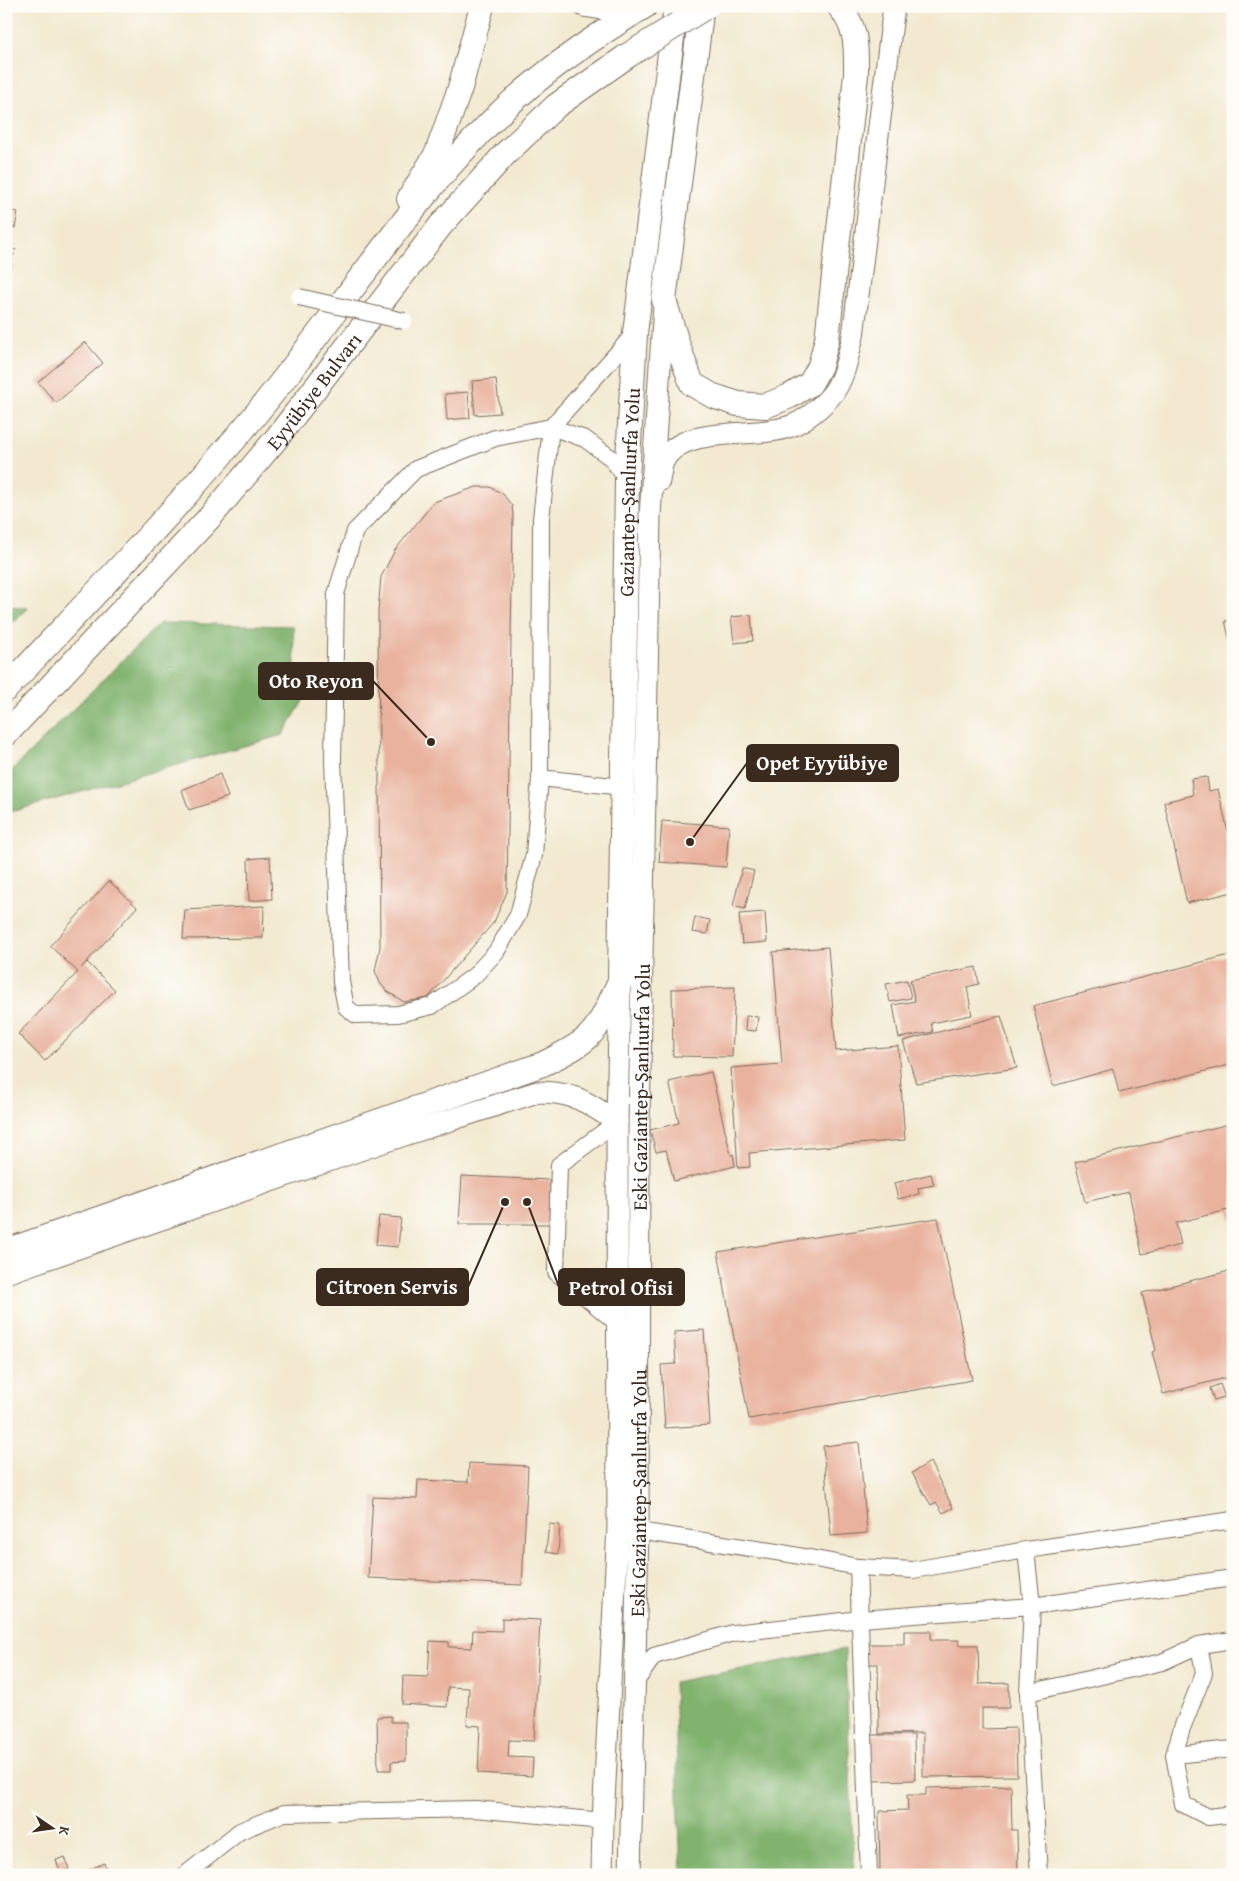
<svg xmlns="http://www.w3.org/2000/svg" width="1239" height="1881" viewBox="0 0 1239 1881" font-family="'Gentium Book Plus',serif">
  <rect width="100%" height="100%" fill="#fdfcf7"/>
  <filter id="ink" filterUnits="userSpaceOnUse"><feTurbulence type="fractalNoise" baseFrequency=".02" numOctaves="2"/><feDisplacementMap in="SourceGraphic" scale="10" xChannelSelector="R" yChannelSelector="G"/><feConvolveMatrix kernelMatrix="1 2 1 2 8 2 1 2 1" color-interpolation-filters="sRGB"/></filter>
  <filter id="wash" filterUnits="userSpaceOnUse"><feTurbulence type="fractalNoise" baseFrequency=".0096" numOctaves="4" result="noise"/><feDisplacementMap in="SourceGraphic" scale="20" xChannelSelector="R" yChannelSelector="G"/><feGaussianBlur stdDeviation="1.12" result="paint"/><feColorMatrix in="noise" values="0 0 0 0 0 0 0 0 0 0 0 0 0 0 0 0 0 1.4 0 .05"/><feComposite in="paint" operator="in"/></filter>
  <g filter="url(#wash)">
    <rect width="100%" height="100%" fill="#f2e9d0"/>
    <path fill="#81b36e" stroke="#5e6e46" d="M6 606 28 607 6 630Z
      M160 623 293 626 295 667 306 696 283 735 14 811 6 809V776Z
      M845 1649 854 1875H681L674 1682Z"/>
    <g id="blocks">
      <path fill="#e9b29e" d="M6 210 18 212 15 228 6 226Z
        M85 342 103 363 56 403 38 382Z
        M496 379 500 413 475 415 472 381Z
        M468 392 470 418 447 420 445 394Z
        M476 487H490L503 494 512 506 513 515 507 892 494 922 428 998 404 1002 387 991 380 983 375 971 380 947 378 611 381 577 395 550 434 502Z
        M751 615 753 641 734 643 731 617Z
        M1233 620V649H1232L1225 621Z
        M220 774 228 797 189 810 182 790Z
        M1207 777 1209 791 1218 789 1233 853V892L1187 903 1164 802 1193 795 1191 779Z
        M662 821 729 826 726 867 659 862Z
        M270 857 272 899 249 901 248 859Z
        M742 868 754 871 745 909 733 906Z
        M109 881 137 907 81 968 87 962 115 990 45 1061 18 1034 78 972 50 946Z
        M264 906 263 938 183 939 185 910Z
        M765 912 767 942 742 944 739 914Z
        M695 917 710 920 707 934 692 932Z
        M828 947 836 1051 898 1046 905 1140 749 1153 750 1167 738 1168 731 1068 782 1064 773 952Z
        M1233 954V1064L1119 1093 1113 1069 1053 1086 1033 1006Z
        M976 967 979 984 967 987 972 1015 931 1023 933 1032 899 1038 893 1005 915 1001 910 980Z
        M907 980 911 998 890 1002 886 984Z
        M735 987 732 1057 673 1056 672 989Z
        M746 1016 758 1017 756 1031 745 1030Z
        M1001 1016 1017 1068 916 1083 903 1041Z
        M711 1072 731 1155 733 1154 735 1166 674 1181 666 1150 656 1152 650 1130 679 1123 669 1082Z
        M1233 1123V1223L1228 1210 1176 1223 1181 1245 1142 1254 1129 1192 1085 1202 1075 1162Z
        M931 1174 934 1185 918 1188 919 1194 898 1199 894 1183Z
        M462 1176 550 1180V1224H459Z
        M379 1216 401 1218 398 1247 376 1245Z
        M938 1218 972 1380 749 1419 718 1252Z
        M1233 1270V1376L1163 1394 1152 1352 1156 1350 1142 1293Z
        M704 1330 710 1425 665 1428 661 1365 676 1364 674 1332Z
        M1220 1384 1225 1397 1214 1400 1210 1388Z
        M859 1442 867 1533 831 1536 823 1446Z
        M930 1462 953 1508 943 1513 936 1502 931 1505 912 1473Z
        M469 1463 528 1466 522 1585 368 1578 373 1497 417 1499 418 1480 468 1482Z
        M549 1524 560 1525 558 1554 546 1552Z
        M502 1618 540 1620 534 1741 509 1740 508 1757 533 1758 532 1776 478 1773 480 1726 467 1725 469 1688 448 1687 447 1707 402 1704 403 1676 428 1677 430 1641 449 1642V1647L472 1648 473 1630 502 1631Z
        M904 1631H931V1640H959V1645H978L979 1684 1009 1683V1708H982V1729L1016 1728 1017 1776 923 1777V1733L879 1734 878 1664H867V1644H904Z
        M391 1716V1722H406V1761L391 1762V1770H378L377 1717Z
        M870 1735H914L915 1780 870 1781Z
        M1011 1786 1012 1830H1017L1018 1875H880L879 1811 908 1810 907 1795H926V1788Z
        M65 1857 69 1869 60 1872 56 1860Z
        M104 1863 109 1875H77Z"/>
    </g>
  </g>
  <g filter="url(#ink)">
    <use href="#blocks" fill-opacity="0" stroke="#7b6d5c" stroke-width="1"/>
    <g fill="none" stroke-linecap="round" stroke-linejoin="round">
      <g stroke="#7b6d5c" stroke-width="18">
        <path id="minor" d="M551 427 541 519 540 778 534 855 518 915 496 952 474 976 432 1006 398 1014 356 1015 346 1007 341 982 333 759 336 594 355 531 416 469 495 438Z
          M627 479 611 458 585 439 551 427 635 333
          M540 778 623 787
          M617 1122 559 1165 556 1272 617 1323
          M638 1531 783 1553 858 1567 913 1570 1026 1550 1233 1520
          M1026 1550 1032 1606 1028 1693 1039 1875
          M858 1567 869 1875
          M1199 1645 1204 1673 1182 1728 1174 1755 1233 1749
          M635 1683 654 1656 733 1633 861 1619 1032 1606 1233 1578
          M1028 1693 1162 1662 1199 1645 1233 1640
          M1174 1755 1183 1804 1208 1817 1233 1814
          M185 1875 240 1831 284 1813 475 1809 603 1821"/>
      </g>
      <g stroke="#7b6d5c" stroke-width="23">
        <g id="major">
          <path d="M584 6 611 10 626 6"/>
          <path d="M659 481C660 475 661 468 663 462 681 423 756 440 791 426 806 420 823 406 833 393 845 376 848 356 853 336L894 6"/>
          <path d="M6 1273 383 1142 537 1092C575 1092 586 1102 617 1122"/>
          <path d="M602 1875 603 1821 618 1527 617 1122 620 982"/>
          <path id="s1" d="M630 1875 638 1531 639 1126 650 515 664 306"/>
        </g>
      </g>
      <g stroke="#7b6d5c" stroke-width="26">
        <g id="highway">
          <path d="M702 6 664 300 678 346 692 384 713 396 738 404 765 406 790 396 810 384 820 366 827 339 856 75C856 47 858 29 839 6"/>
          <path d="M409 199 437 153 460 88 482 6"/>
          <path d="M6 689C89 600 173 513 251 420 335 319 406 204 501 112 544 71 595 36 645 6"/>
          <path id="s2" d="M6 734 211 516 276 439 441 225 505 154 556 106 627 56"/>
          <path id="s3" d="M6 1251 543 1064C558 1056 577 1048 589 1036 603 1022 611 999 620 981L627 479 635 333 676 6"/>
        </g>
      </g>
      <path stroke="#7b6d5c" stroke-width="2.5" stroke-dasharray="1 4" stroke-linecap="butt" d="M6 284 15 249"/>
      <use href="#minor" stroke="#fff" stroke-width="16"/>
      <use href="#major" stroke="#fff" stroke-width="21"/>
      <use href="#highway" stroke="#fff" stroke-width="24"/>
      <g stroke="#7b6d5c" stroke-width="18" stroke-linecap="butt">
        <path id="minor-bridge" d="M299 297 404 321"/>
      </g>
      <g stroke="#7b6d5c" stroke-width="26" stroke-linecap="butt">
        <path id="highway-bridge" d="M627 56 707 6"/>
      </g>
      <use href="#minor-bridge" stroke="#fff" stroke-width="16"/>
      <use href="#highway-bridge" stroke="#fff" stroke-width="24"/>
    </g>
  </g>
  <g text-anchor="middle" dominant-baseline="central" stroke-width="4" stroke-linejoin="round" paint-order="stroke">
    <g font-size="20" fill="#3b2a1e" stroke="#fdfcf7">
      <text stroke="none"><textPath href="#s2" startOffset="461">Eyyübiye Bulvarı</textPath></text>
      <text stroke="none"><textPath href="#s3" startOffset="1175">Gaziantep-Şanlıurfa Yolu</textPath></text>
      <text stroke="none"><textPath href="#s1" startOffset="788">Eski Gaziantep-Şanlıurfa Yolu</textPath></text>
      <text stroke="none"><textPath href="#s1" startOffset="382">Eski Gaziantep-Şanlıurfa Yolu</textPath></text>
    </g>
  </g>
  <path fill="none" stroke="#3b2a1e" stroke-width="2" d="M431 742L373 681M690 842L747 763M505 1202L468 1287M527 1202L559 1287"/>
  <g fill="#3b2a1e" stroke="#fdfcf7" stroke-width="2">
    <circle cx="431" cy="742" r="5"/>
    <circle cx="690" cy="842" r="5"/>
    <circle cx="505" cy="1202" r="5"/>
    <circle cx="527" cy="1202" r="5"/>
  </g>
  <g fill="#3b2a1e" stroke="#3b2a1e" stroke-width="2">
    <rect x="259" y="663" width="114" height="36" rx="5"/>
    <rect x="747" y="745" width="151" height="36" rx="5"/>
    <rect x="317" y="1269" width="151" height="36" rx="5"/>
    <rect x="559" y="1269" width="125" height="36" rx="5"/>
  </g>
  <g font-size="21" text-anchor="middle" font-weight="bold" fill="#fff">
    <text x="316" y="688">Oto Reyon</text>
    <text x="822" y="770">Opet Eyyübiye</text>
    <text x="392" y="1294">Citroen Servis</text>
    <text x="621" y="1295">Petrol Ofisi</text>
  </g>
  <rect width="1239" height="1881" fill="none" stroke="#fdfcf7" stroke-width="25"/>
  <g transform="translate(52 1828) rotate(103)" stroke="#fdfcf7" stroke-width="4" paint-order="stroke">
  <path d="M0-4L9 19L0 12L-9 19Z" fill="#3b2a1e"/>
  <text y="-8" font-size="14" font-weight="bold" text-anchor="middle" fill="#3b2a1e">K</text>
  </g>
</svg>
